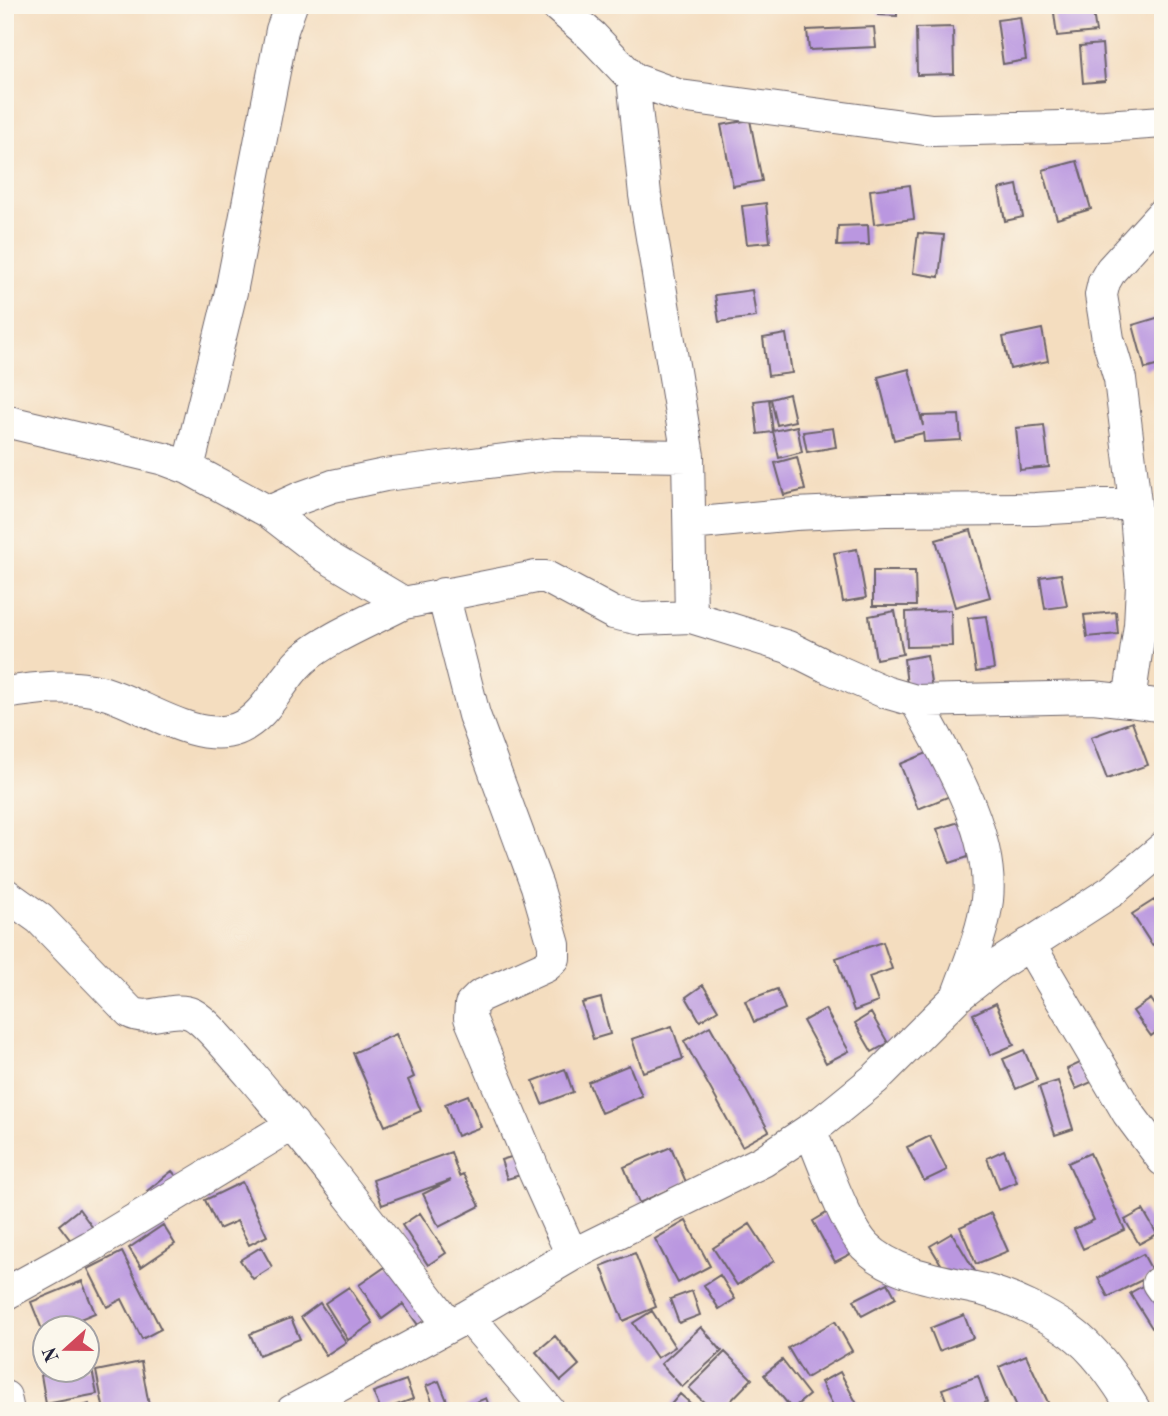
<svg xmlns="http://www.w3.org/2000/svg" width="1168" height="1416" viewBox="0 0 1168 1416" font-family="'Old Standard TT',serif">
  <rect width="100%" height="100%" fill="#fbf7ec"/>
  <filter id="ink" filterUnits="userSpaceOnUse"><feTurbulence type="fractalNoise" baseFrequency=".0143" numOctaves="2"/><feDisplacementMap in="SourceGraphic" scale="14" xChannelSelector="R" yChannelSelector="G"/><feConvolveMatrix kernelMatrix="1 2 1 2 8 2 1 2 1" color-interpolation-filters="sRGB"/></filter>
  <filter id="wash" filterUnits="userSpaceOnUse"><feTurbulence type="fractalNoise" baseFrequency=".00686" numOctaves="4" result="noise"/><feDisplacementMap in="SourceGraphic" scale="28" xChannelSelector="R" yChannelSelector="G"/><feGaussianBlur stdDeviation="1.57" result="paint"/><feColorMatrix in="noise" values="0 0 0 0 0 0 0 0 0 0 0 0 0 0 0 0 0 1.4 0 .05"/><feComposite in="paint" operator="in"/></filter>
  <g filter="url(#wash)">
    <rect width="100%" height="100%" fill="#f4ddbf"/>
    <g id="blocks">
      <path fill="#ba97e0" d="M878 5H897V16L878 15Z
        M1053 5H1092L1096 32 1057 36Z
        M1020 17 1026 60 1003 64 997 20Z
        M874 27 876 47 809 50 807 30Z
        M953 27 954 74 917 75 916 28Z
        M1102 44 1105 81 1083 83 1080 46Z
        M750 120 762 181 733 186 721 125Z
        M1077 161 1091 209 1057 219 1043 170Z
        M910 185 914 219 874 224 870 190Z
        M1017 185 1023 217 1005 221 999 189Z
        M766 203 770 242 747 244 742 206Z
        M868 225 869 245 837 246 838 226Z
        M918 233 944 235 939 277 913 273Z
        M752 290 756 317 719 322 715 295Z
        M1163 316V364L1145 369 1133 325Z
        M1042 329 1048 361 1010 369 1003 337Z
        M786 334 792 373 768 376 763 338Z
        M909 369 923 426 922 416 959 415 961 440 924 442 923 433 894 440 878 377Z
        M789 394 795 421 777 425 771 399Z
        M769 399 773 432 758 434 754 401Z
        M1044 425 1049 467 1020 470 1016 428Z
        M797 426 802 452 779 458 773 431Z
        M833 428 836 447 807 452 803 432Z
        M797 457 805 490 784 495 775 463Z
        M971 530 990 597 955 607 936 540Z
        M857 549 866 598 843 602 834 553Z
        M873 571H915L916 606H873Z
        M1061 574 1067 606 1045 609 1040 577Z
        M951 610 952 646 907 647 906 612Z
        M895 611 903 654 876 659 869 616Z
        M1116 612 1118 634 1087 637 1084 615Z
        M986 616 994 669 976 672 968 618Z
        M927 655 932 690 908 693 904 659Z
        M1132 722 1148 765 1107 779 1091 737Z
        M942 747 960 792 918 809 900 764Z
        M959 822 971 856 950 863 937 829Z
        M1154 900 1163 913V938L1152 945 1132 914Z
        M883 942 892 969 869 977 878 1002 854 1011 836 958Z
        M703 985 718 1010 700 1021 686 997Z
        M777 989 785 1009 754 1022 745 1001Z
        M601 998 610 1034 593 1039 582 1003Z
        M1151 999 1163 1017V1027L1151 1036 1133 1011Z
        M996 1003 1014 1045 990 1055 973 1014Z
        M825 1009 849 1051 826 1063 803 1021Z
        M871 1013 888 1043 872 1052 855 1023Z
        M672 1026 683 1059 643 1072 632 1039Z
        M710 1026 769 1131 742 1146 684 1041Z
        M396 1034 414 1077 408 1080 421 1111 385 1126 353 1053Z
        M1024 1050 1037 1080 1016 1089 1003 1059Z
        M1095 1056 1105 1076 1076 1089 1067 1069Z
        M629 1065 642 1096 601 1113 588 1082Z
        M565 1069 573 1092 542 1104 533 1081Z
        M1058 1081 1073 1129 1055 1135 1039 1087Z
        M468 1095 481 1127 457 1136 445 1104Z
        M930 1136 947 1170 924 1181 907 1147Z
        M671 1147 686 1182 639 1203 624 1167Z
        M1004 1150 1017 1182 999 1189 987 1158Z
        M531 1151 537 1170 507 1179 501 1160Z
        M451 1152 459 1176 463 1174 480 1206 439 1227 423 1194 451 1180 382 1205 373 1180Z
        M1090 1153 1125 1230 1083 1249 1074 1229 1094 1220 1068 1163Z
        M172 1171 188 1190 162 1211 147 1191Z
        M242 1182 267 1236 249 1245 237 1221 219 1229 205 1200Z
        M835 1208 858 1250 835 1262 813 1221Z
        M79 1209 101 1239 81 1254 59 1225Z
        M1143 1210 1157 1234 1139 1244 1125 1220Z
        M420 1213 446 1253 428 1265 402 1225Z
        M991 1213 1008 1251 976 1264 960 1227Z
        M686 1221 710 1266 678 1283 655 1239Z
        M750 1224 774 1261 737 1285 713 1248Z
        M163 1225 175 1244 141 1267 129 1248Z
        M952 1233 976 1273 955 1287 930 1246Z
        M261 1247 272 1267 253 1279 240 1260Z
        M122 1252 161 1329 142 1339 122 1299 107 1307 88 1269Z
        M635 1253 656 1307 623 1321 601 1266Z
        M1143 1254 1154 1274 1108 1297 1098 1278Z
        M398 1258 436 1312 418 1325 403 1304 382 1319 359 1285Z
        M720 1275 735 1299 719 1309 704 1285Z
        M1155 1279 1163 1292V1322L1152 1328 1130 1293Z
        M82 1281 95 1313 58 1328H46L45 1337 31 1302Z
        M888 1283 896 1298 862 1316 854 1300Z
        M349 1287 373 1323 348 1340 325 1303Z
        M692 1291 700 1315 679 1323 670 1299Z
        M320 1303 346 1342 326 1355 301 1317Z
        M652 1311 675 1347 657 1358 633 1323Z
        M964 1315 973 1338 939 1351 930 1328Z
        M291 1318 300 1339 259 1355 250 1334Z
        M835 1321 852 1351 806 1378 788 1348Z
        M701 1327 722 1351 682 1387 661 1364Z
        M555 1336 579 1365 561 1381 536 1352Z
        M725 1352 752 1379 721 1411H713L689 1388Z
        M1026 1355 1052 1411H1019L999 1367Z
        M782 1360 809 1395 792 1409 764 1375Z
        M141 1362 149 1405 118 1411H104L96 1371Z
        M91 1365 97 1394 46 1404 41 1375 65 1370H88V1366Z
        M840 1372 857 1404 843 1411H836L821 1382Z
        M978 1376 987 1402 963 1411H950L942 1389Z
        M406 1380 413 1399 381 1411 373 1392Z
        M439 1381 451 1411H436L426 1386Z
        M680 1394 699 1411H669L667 1409Z
        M486 1398 491 1411H455Z
        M89 1404 91 1411H70V1410Z"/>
    </g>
  </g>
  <g filter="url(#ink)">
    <use href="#blocks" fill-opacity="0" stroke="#6c6369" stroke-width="2"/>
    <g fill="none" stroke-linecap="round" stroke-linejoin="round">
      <g stroke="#6c6369" stroke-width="34">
        <path id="street" d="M556 5 592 36 633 79 645 195 688 456 691 617
          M633 79 680 96 932 130 1105 126 1163 122
          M5 421 164 459 188 468 269 512 327 557 404 603 536 577H546L613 613 641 619 691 617 788 647 826 666 885 692 916 701 1093 697 1129 701 1140 625 1142 585 1135 503 1120 379 1108 339 1101 295 1104 282 1111 270 1163 213
          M188 468 231 292 282 30 291 5
          M269 512 300 498 333 486 385 475 554 454 688 456
          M690 524 795 514 885 510 1035 509 1135 503
          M443 594 474 715 537 886 554 945V958L546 966 480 996 471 1005 470 1018 535 1173 572 1255
          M5 693C36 688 70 684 101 692 140 702 195 745 237 729 267 717 279 681 302 660 325 639 376 618 404 603
          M916 701C947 758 994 833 987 900 983 933 968 966 957 997
          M1129 701 1163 706
          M5 894 40 919 130 1012C150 1023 172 1005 192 1014 208 1022 238 1061 251 1075 320 1156 385 1241 449 1325
          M1029 944 1128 1113 1163 1160
          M810 1130C822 1158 845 1225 865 1246 895 1276 944 1281 984 1290 1013 1298 1046 1314 1071 1332 1096 1350 1119 1384 1135 1411
          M1158 1283 1163 1290
          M5 1294 90 1247 293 1124
          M468 1316 549 1411
          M5 1397 8 1411
          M292 1411 468 1316 572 1255 763 1161 823 1121 876 1078 957 997 999 964 1112 891 1163 848"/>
      </g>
      <use href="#street" stroke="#fff" stroke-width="32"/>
    </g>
  </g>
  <rect width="1168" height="1416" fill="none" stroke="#fbf7ec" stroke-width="28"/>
  <g transform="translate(66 1349) rotate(249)"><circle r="33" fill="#fbf7ec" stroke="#a4a2a5" stroke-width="2"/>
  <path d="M0-5L12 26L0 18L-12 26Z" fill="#d1495b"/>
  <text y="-10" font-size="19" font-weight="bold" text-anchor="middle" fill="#22223b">N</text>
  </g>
</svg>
